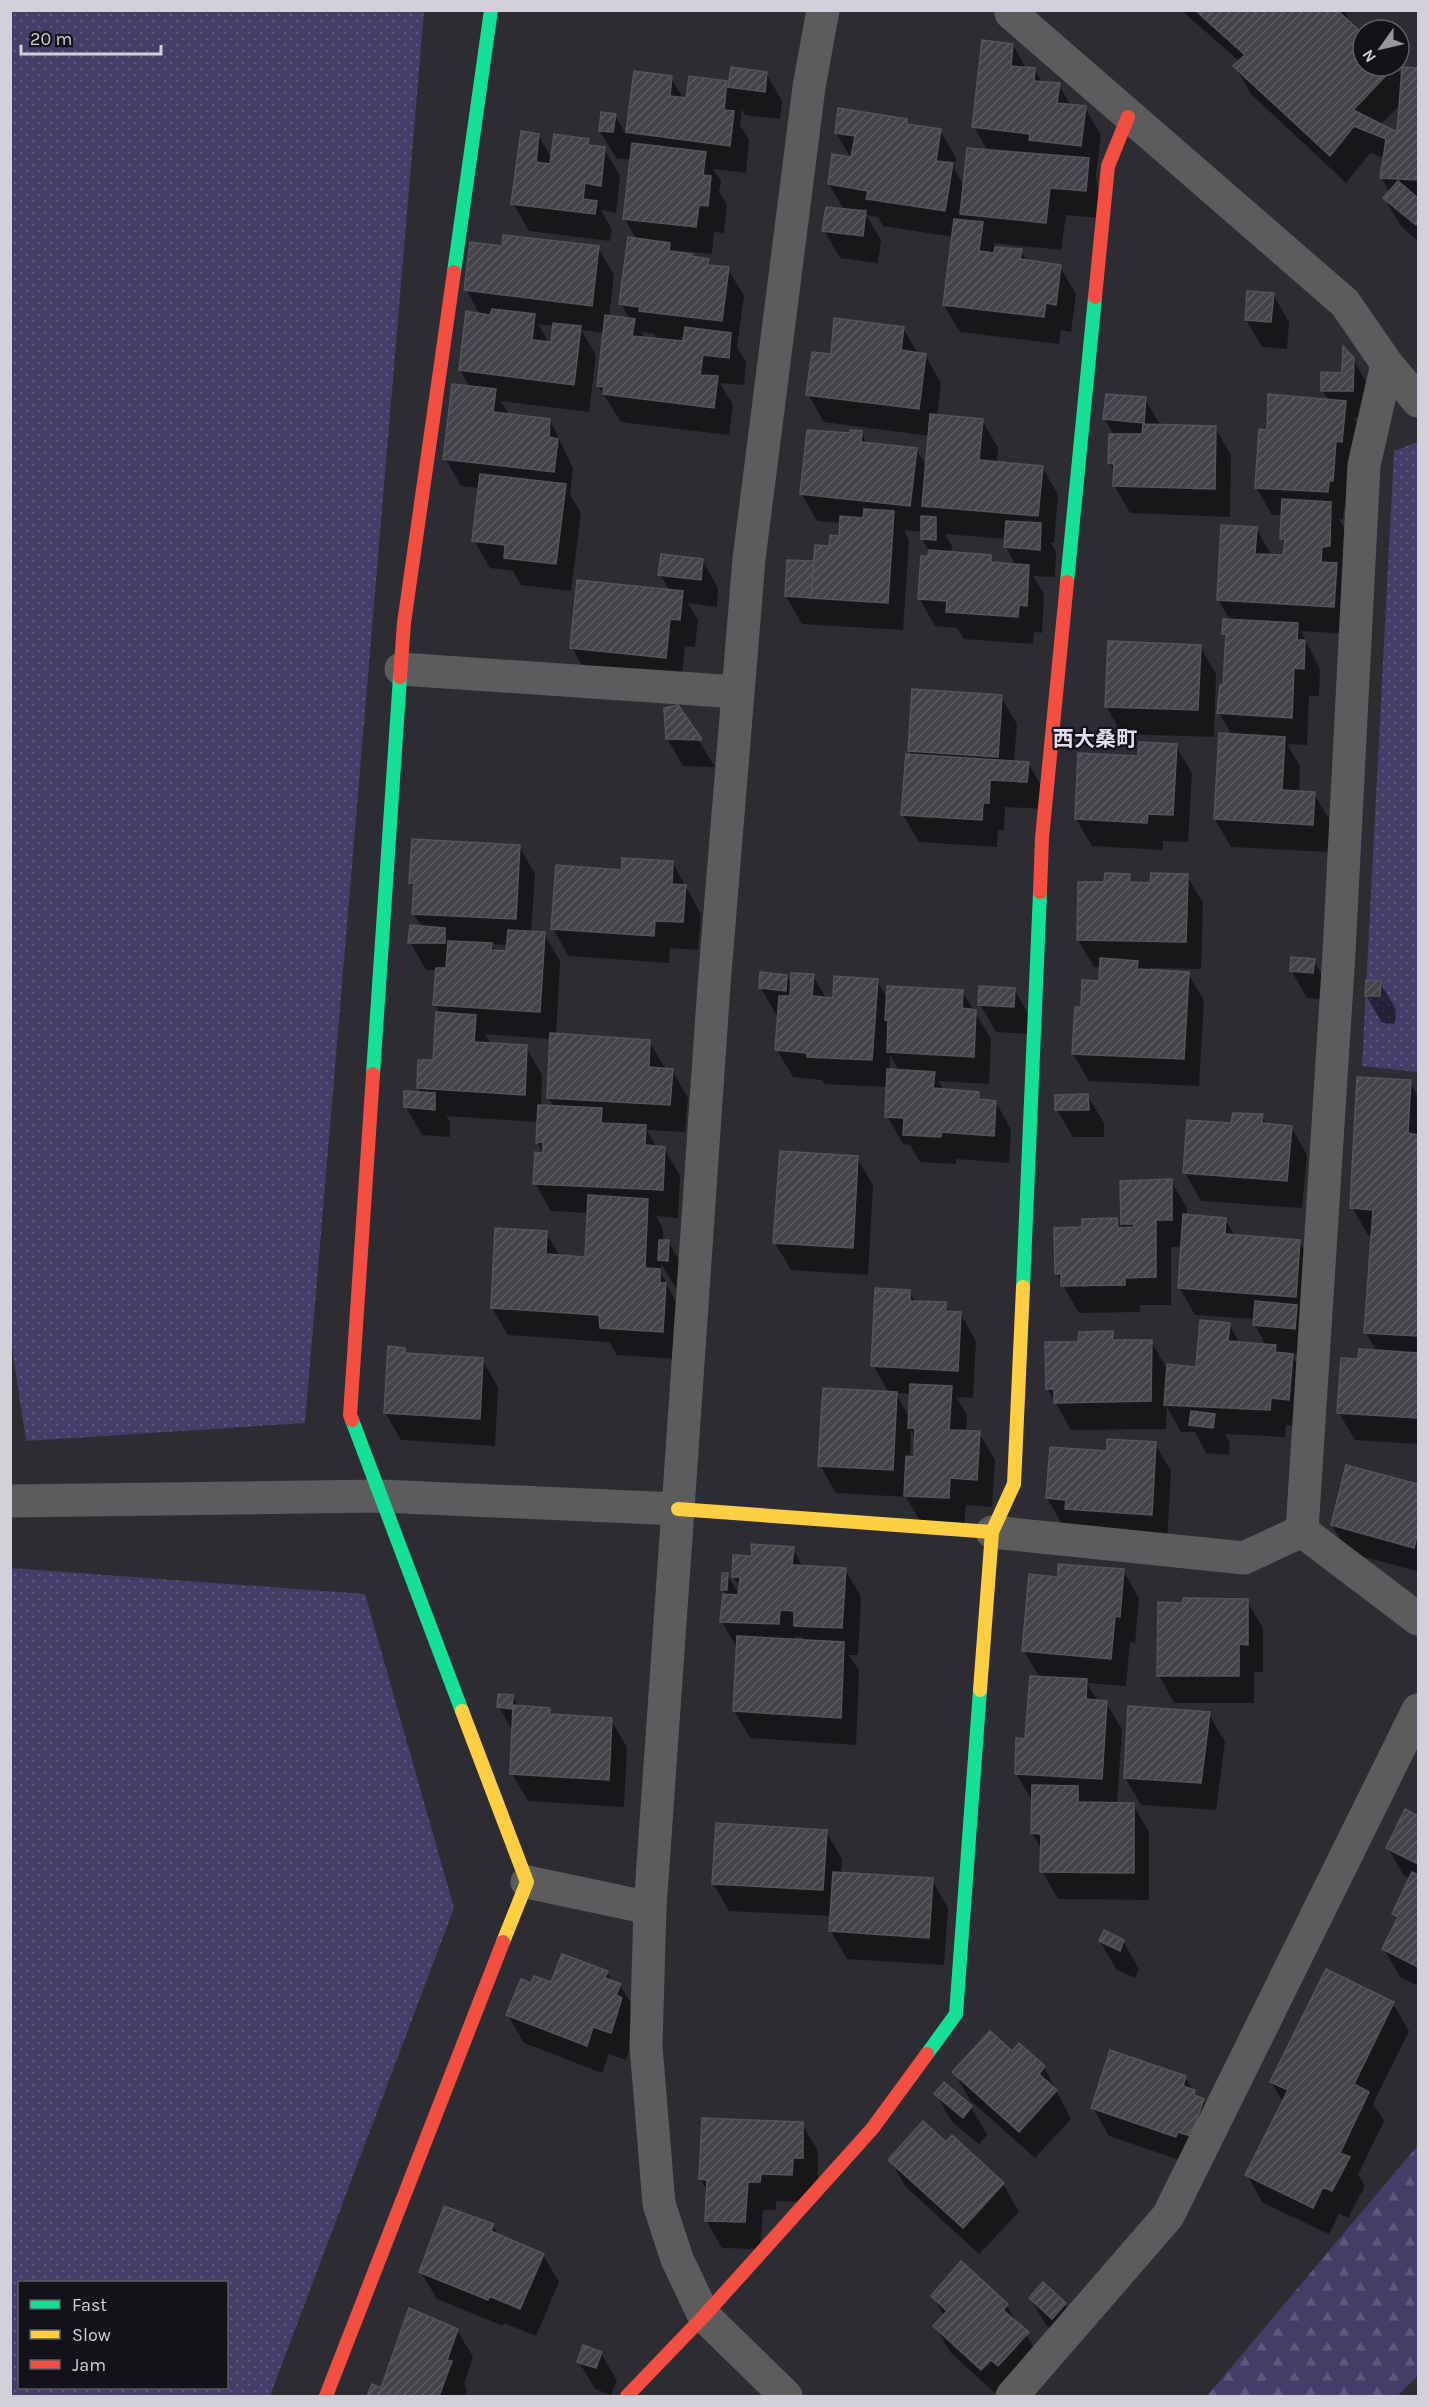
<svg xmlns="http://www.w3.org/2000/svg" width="1429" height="2407" viewBox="0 0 1429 2407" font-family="Karla,'Noto Sans JP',sans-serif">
  <defs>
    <pattern id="forest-firs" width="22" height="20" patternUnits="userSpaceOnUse" patternTransform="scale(1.5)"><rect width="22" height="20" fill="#433e67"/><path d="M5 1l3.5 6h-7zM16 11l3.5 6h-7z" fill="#5d597c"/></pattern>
    <pattern id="park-dots" width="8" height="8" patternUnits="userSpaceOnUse" patternTransform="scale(1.5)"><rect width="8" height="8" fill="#433e67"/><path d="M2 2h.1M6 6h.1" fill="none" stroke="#5d597c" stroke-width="1.8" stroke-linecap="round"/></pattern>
    <pattern id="building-hatch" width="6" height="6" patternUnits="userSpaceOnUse" patternTransform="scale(1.5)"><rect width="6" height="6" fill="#424247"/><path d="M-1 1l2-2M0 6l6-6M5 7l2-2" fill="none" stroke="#5c5c61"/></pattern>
  </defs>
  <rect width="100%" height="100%" fill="#2c2c32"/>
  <path fill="url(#forest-firs)" d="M1418 2145V2376L1397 2396H1207Z"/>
  <path fill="url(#park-dots)" fill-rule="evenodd" d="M10 11H424L305 1423 26 1441 10 1334Z
    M1418 442V1072L1362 1066 1394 451Z
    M10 1568 365 1594 454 1908 270 2396H11ZM20 2282H226V2388H20Z"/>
  <path fill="#0007" fill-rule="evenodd" d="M1181 10H1345L1351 25 1363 36V66H1396L1403 78 1404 68 1418 69V241L1401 226 1385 199 1390 193 1381 177 1384 158 1370 153 1346 183 1251 94 1235 66 1240 62ZM1401 104 1398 134 1380 125ZM1348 122 1366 129V132L1347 124Z
    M1013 45 1026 68 1034 69 1042 83 1059 85 1071 106 1085 108 1101 135 1096 174 1101 218 1066 215 1061 250 993 243 996 248 1021 251 1027 262 1060 267 1076 294 1071 332 1061 330 1059 344 960 332 944 305 953 237 883 226 878 217 866 215 881 240 878 263 840 258 824 230 844 210 829 184 851 158 836 133 907 120 910 126 940 130 956 158 954 169 965 187 988 151 974 127Z
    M732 69 766 73 782 101 780 119 745 115 742 109 740 125 749 140 746 173 713 169 721 181 719 192 727 205 724 233 714 232 712 254 672 250 675 254 708 260 712 267 728 269 744 296 737 347 746 362 744 385 720 383 733 405 729 435 621 422 598 386 605 333 581 330 596 355 589 412 501 401 509 415 550 420 573 468 570 495 581 513 571 591 521 585 513 571 490 568 474 540 480 488 461 486 445 458 470 388 460 370 480 315 466 289 503 248H598L614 275 609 317 630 320 621 303 637 240 624 218 632 160 616 158 600 131 615 115 627 136 635 73 671 78 684 100 726 82 729 87ZM538 324 554 326 552 344 549 343ZM641 332 654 334 658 340 645 339Z
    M538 135 552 159 588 140 592 147 604 149 620 176 616 213 601 210 612 230 610 241 529 231 513 203Z
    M1273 294 1289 322 1287 349 1262 347 1246 320Z
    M903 328 918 354 925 355 941 383 937 416 982 420 998 448 997 463 1042 467 1058 495 1054 543H1051L1056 552 1055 577 1033 576 1044 594 1042 633 1034 632 1033 644 964 639 957 628 935 626 919 598 930 553 922 539V532L904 530 909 540 903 630 802 624 786 596 840 537 841 523 817 521 801 493 852 435 861 432 867 444 916 449 927 467 929 436 824 422 808 394 832 356ZM945 534 1006 539V547L1016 566 995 564 990 556 951 553 952 546Z
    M1353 359 1369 387 1368 418H1354L1361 430 1349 508H1344L1343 519H1339L1346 531 1345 573 1341 574 1352 592 1350 634 1301 631 1320 669 1319 696H1309L1307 745 1287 744 1300 766 1299 793 1314 794 1330 821 1329 852 1231 847 1215 819 1232 735 1219 713 1227 640 1223 633 1231 621 1218 600 1256 528 1272 556 1285 557 1286 546 1281 538 1282 515H1272L1256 487 1268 432 1329 401 1322 390 1343 374Z
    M1145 399 1161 426 1215 428 1231 455 1230 517 1130 513 1114 485 1115 472 1109 463 1114 435 1105 419Z
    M702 560 718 588 717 607 688 603 698 620 695 647 685 646 681 685 588 676 572 648 670 591 660 574Z
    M1200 646 1216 674 1214 737 1122 734 1106 706Z
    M1001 697 1017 724 1014 762 1028 763 1044 791 1043 809 1005 807 1004 830H998L997 847 919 842 903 815 912 756 909 751Z
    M677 706 699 741 715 767 683 766 667 738Z
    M1176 746 1192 773 1188 842 1163 841V850L1092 846 1076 819 1139 758Z
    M519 846 535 874 531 933 544 934 560 961 556 1035 649 1041 666 1070H672L688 1098 685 1132 647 1130 657 1148H664L680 1176 678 1218 656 1216 663 1229V1242L668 1241 684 1269 683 1288 675 1287 661 1263V1273L681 1312 678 1359 617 1355 609 1342 508 1335 492 1308 546 1233 560 1256 586 1258 589 1213 551 1211 535 1183 544 1154 537 1142 539 1122 446 1116 450 1122V1137L422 1135 406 1107 421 1094 418 1088 435 1062 440 1014 435 1005 437 970H426L410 942 422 927 414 914 415 890 411 882ZM491 944 508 945V953L496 952ZM485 1034 551 1039 548 1097 554 1107 541 1106 542 1075 526 1047 491 1044Z
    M673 863 701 914 698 950 670 948 669 963 568 956 553 928 624 872Z
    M1129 875 1134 884H1152L1187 876 1203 903 1201 969 1150 968V971L1188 973 1204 1001 1199 1086 1089 1081 1073 1054 1082 1009 1100 983 1101 967H1094L1078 940 1106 884Z
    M1314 961 1330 989 1329 1000 1307 998 1291 970Z
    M786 976 792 985 813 976 826 998 834 999 877 981 889 1001 962 991 991 1039 989 1084 938 1081 944 1090 978 1093 983 1101 996 1102 1011 1130 1009 1163 956 1159V1164L920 1162 910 1145 903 1144 887 1116 888 1087 825 1084 822 1080 793 1077 777 1050 779 1016H777L761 988ZM890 1055 899 1071H889Z
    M1380 982 1396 1010 1395 1024 1382 1023 1366 995Z
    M1014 989 1030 1017 1029 1034 996 1032 980 1004Z
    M1410 1082 1418 1097V1444L1355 1440 1339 1413 1360 1360 1377 1351 1366 1333 1373 1236 1368 1235 1352 1207Z
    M1088 1096 1104 1123V1137H1073L1057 1110Z
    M1262 1116 1267 1125 1291 1127 1307 1155 1302 1208 1201 1201 1185 1173 1233 1125Z
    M857 1158 873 1185 868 1275 791 1270 775 1243Z
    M1171 1181 1187 1208V1216L1225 1219 1235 1236 1299 1241 1315 1269 1310 1356 1291 1354 1308 1383 1304 1427 1286 1425 1285 1437 1225 1434 1230 1443 1229 1455 1206 1453 1195 1432H1181L1167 1407 1166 1429 1071 1430 1047 1388 1080 1343 1112 1333 1117 1341H1151L1168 1371 1197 1369 1229 1324 1240 1344 1266 1346 1255 1325V1319L1195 1315 1179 1287 1182 1247H1171V1305H1140V1312L1079 1313 1063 1285 1056 1273 1083 1229 1117 1219 1122 1229V1183Z
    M909 1292 916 1303 945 1304 950 1313H960L976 1341 973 1398 956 1397 967 1415 966 1432 979 1433 995 1460 992 1507 966 1505 964 1526 921 1523 906 1497 836 1493 820 1465 889 1393 873 1365ZM895 1393 911 1394 910 1419 898 1397ZM911 1430 916 1438 915 1458H910Z
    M404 1349 407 1355 482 1360 498 1387 495 1446 401 1440 385 1412Z
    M1155 1444 1171 1471 1167 1542 1063 1526 1047 1498 1108 1452Z
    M1347 1467 1418 1485V1571L1348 1553 1332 1525Z
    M793 1549 803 1567 845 1569 861 1597 858 1655H849L859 1671 856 1745 750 1738 734 1711 738 1649 722 1622 726 1595 722 1589 727 1574 740 1596V1588L733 1576 753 1558ZM795 1637H802L805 1641H794Z
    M1123 1571 1139 1598 1135 1643 1130 1642 1126 1686 1087 1683 1098 1702H1106L1122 1730 1117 1804 1133 1805 1149 1832V1900L1058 1899 1042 1871V1850L1032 1833V1801L1016 1773 1027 1741 1040 1678 1024 1651 1059 1578Z
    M1247 1601 1263 1628V1672H1254V1703H1174L1159 1675 1184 1604Z
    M513 1697 518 1707 549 1709 553 1715 611 1720 627 1747 624 1807 528 1801 512 1774 514 1733 498 1706Z
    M1209 1714 1225 1742 1216 1810 1141 1805 1125 1777Z
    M1405 1811 1418 1818V1986L1400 1977 1384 1949 1398 1921 1394 1914 1410 1879 1404 1876 1388 1848Z
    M826 1832 842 1859 841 1874 932 1880 948 1908 944 1965 847 1959 831 1931 832 1916 729 1911 713 1883Z
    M1100 1941H1123L1139 1969 1135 1978 1116 1969Z
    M1326 1971 1393 2004 1409 2031 1373 2104 1384 2121 1358 2175 1365 2186 1348 2218 1339 2213 1329 2234 1263 2203 1247 2175 1283 2102 1271 2082Z
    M607 1972 612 1982 620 1985 636 2012 637 2026 626 2060 609 2054 602 2073 524 2043 508 2015 552 1984Z
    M1012 2053 1044 2067 1071 2119 1035 2158 970 2100 954 2072Z
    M1185 2077 1198 2098 1203 2100 1219 2128 1191 2164 1109 2136 1093 2108Z
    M945 2085 971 2107 987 2135 979 2144 952 2122 936 2094Z
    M802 2124 818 2151V2185L807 2202 776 2201V2210H763L760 2249 722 2248 706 2220 708 2191 700 2179Z
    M946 2144 1003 2184 1019 2212 979 2254 906 2187 890 2160Z
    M493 2225 499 2236 543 2255 559 2282 536 2336 504 2323 503 2326 437 2299 421 2272Z
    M1044 2284 1065 2304 1081 2332 1069 2345 1046 2325 1030 2298Z
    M933 2296 1006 2305 1043 2361 998 2396 951 2353 935 2326 944 2316Z
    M457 2330 473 2357 464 2384 467 2390 465 2396H369L373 2386 382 2390Z
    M601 2353 617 2381 611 2395 595 2389 579 2362Z"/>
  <path fill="url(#building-hatch)" stroke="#545459" stroke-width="1.5" d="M1195 10H1337L1363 34V66H1395L1353 110 1397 132 1402 67 1418 68V180L1380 178 1386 139 1354 126 1330 156 1233 66 1245 55Z
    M982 40 1013 44 1011 66 1035 68 1034 81 1060 83 1057 103 1086 106 1081 146 1029 140 1030 134 972 127Z
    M731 67 767 72 765 92 728 87Z
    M634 71 672 76 670 96 686 98 689 76 727 81 724 110 734 111 730 146 626 132Z
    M838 108 907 119V124L941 129 936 161 953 163 945 211 866 199 868 191 828 184 832 154 851 157 855 136 835 133Z
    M601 112 616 114 613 132 599 131Z
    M521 131 539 134 536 162 550 164 554 134 589 139 588 145 605 147 601 186 585 183 583 199 597 201 595 214 511 204Z
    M632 143 706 152 703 175 711 176 708 206 699 205 696 227 623 219Z
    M967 148 1089 158 1086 191 1050 188 1046 223 960 214Z
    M1398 181 1418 198V222L1416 225 1383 198Z
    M826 207 866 211 863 236 822 231Z
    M954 219 983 222 979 251 994 253 995 247 1022 249 1020 259 1061 265 1056 305 1046 303 1044 317 943 305Z
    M503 235 599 246 592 306 464 290 470 242 502 246Z
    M628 237 670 243 669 251 692 254 691 256 709 259 708 265 729 267 722 321 639 311 640 307 619 304Z
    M1247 291 1274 293 1271 322 1245 320Z
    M492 309 535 314 532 340 551 342 553 323 581 326 574 385 459 370 466 311 490 315Z
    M605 315 635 319 632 336 683 341 685 327 731 333 729 358 703 355 700 375 718 376 714 408 603 394 604 387 597 386Z
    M834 318 904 327 901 350 926 354 919 409 806 395 812 352 831 354Z
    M1343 346 1354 358 1353 391H1321V372L1342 373Z
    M452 384 496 389 493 412 550 419 549 437 558 439 554 472 443 459Z
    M1106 394 1146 397 1144 423 1103 419Z
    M1268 394 1346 401 1342 442 1336 441 1333 481H1329L1328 492 1255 488 1259 429 1267 430Z
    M930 414 983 419 979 460 1043 466 1038 516 922 506Z
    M1143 424 1216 426 1215 489 1113 486 1114 464 1108 463 1109 434H1142Z
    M807 430 850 433V430L862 431 861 442 917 448 910 506 800 494Z
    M480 474 566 484 556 564 504 558 505 545 472 541Z
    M1282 499 1331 502 1330 546 1322 547 1321 562 1337 563 1334 607 1217 600 1221 525 1257 527 1255 554 1283 555 1285 539H1280Z
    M864 509 894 511 888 603 811 598 815 545 829 546 830 535 839 536 840 516 863 518Z
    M921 516 936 517V540L921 539Z
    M1006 521 1041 523 1040 550 1004 547Z
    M929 550 991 555V562L1029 565 1027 606 1019 605 1018 617 946 612 947 601 918 599 921 556H928Z
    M661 554 703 559 701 580 658 575Z
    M787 560 814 561 811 598 785 596Z
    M577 580 683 591 680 620 670 619 666 658 570 648Z
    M1223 619 1298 623 1297 640H1305L1304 669 1294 668 1292 718 1217 713 1220 685H1223L1226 634H1222Z
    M1108 641 1201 645 1198 710 1105 707Z
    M912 689 1002 695 998 757 908 751Z
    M678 705 701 738V740L666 739 664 708Z
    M1219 733 1285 737 1282 790 1315 792 1313 825 1214 819Z
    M1139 742 1177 744 1173 815 1148 814 1147 823 1075 819 1078 753 1138 756Z
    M906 754 1029 762 1027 782 990 780 989 803H983L982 820 901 815Z
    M412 839 520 845 516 919 412 914 414 883H409Z
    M622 858 673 861 672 884 686 885 683 922 655 921 654 936 551 929 556 865 622 870Z
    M1105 873 1130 874V882L1150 883 1151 873 1188 874 1186 942 1077 940 1078 882H1104Z
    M410 925 445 928V943H408Z
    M508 930 545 932 540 1012 433 1005 436 968H446L448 941 492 943 491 950 506 951Z
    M1291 957 1315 959 1313 973 1290 971Z
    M1100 958 1138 961 1137 969 1189 972 1184 1059 1072 1054 1075 1007H1081L1082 980 1099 981Z
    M760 972 787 975 786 991 759 988Z
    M791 973 814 974 812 996 833 998 834 976 878 979 872 1060 807 1057V1053L775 1050 779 996H790Z
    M1366 980 1381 981 1380 996H1365Z
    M887 986 963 990 962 1008 976 1010 974 1057 887 1052 888 1020H885Z
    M979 986 1015 988 1014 1007 978 1005Z
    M436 1012 476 1015 474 1042 527 1045 525 1095 417 1088 418 1060H433Z
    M550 1033 650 1040 649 1067 673 1069 670 1105 547 1098Z
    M887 1069 935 1072 933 1088 979 1092V1099L996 1101 994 1136 941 1132V1137L903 1135 904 1118 885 1117Z
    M1357 1077 1411 1080 1408 1133 1418 1135V1336L1364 1333 1373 1210 1350 1208Z
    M404 1091 435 1093V1110L404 1107Z
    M1088 1094 1089 1110H1055V1095Z
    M538 1105 602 1108 601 1123 646 1125 645 1145 665 1147 663 1190 533 1184 535 1152 543 1153V1142L536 1143Z
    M1233 1113 1263 1114 1262 1123 1292 1126 1287 1181 1183 1173 1187 1120 1231 1123Z
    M780 1151 858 1156 853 1248 773 1243Z
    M1172 1179V1220H1156V1277L1125 1278V1285L1061 1286V1274H1055L1054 1228 1082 1227V1219L1117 1218 1118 1228 1134 1227V1224H1121L1120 1181Z
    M588 1195 648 1199 645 1268 660 1269V1283H666L663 1332 600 1328 599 1315 491 1308 495 1228 547 1231 546 1254 585 1257Z
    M1183 1214 1226 1218 1225 1234 1300 1240 1296 1297 1178 1288Z
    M659 1240H669L668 1261 658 1260Z
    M875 1288 910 1290V1293L875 1291Z
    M875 1291 910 1293V1301L946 1302V1311L961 1312 958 1371 871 1366Z
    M1255 1301 1297 1305 1295 1329 1253 1325Z
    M1200 1320 1230 1323 1228 1341 1276 1345 1275 1352 1293 1354 1289 1400 1271 1398 1270 1410 1164 1405 1167 1364 1196 1367Z
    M1113 1331V1340H1152L1151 1401 1054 1403V1389H1046L1045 1342H1078L1079 1332Z
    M388 1346 405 1348V1353L483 1358 480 1419 384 1413Z
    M1359 1349 1418 1353V1418L1337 1413 1341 1358 1358 1359Z
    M910 1384 952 1386 949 1430 980 1431 977 1480 950 1478 949 1498 904 1496 906 1456 914 1457 915 1428H908Z
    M823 1388 897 1392 893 1470 818 1466Z
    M1191 1411 1215 1414 1213 1428 1189 1425Z
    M1107 1439 1156 1442 1152 1515 1065 1509 1066 1500 1046 1498 1050 1447 1107 1451Z
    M1346 1465 1418 1484V1531L1414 1548 1331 1525Z
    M751 1544 794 1547 792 1565 846 1568 842 1628 794 1626V1611L780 1610 779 1624 720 1622 723 1594 738 1595 740 1577H732L733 1555 752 1556Z
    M1058 1564 1124 1569 1120 1617 1115 1616 1111 1659 1022 1651 1029 1574 1058 1577Z
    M722 1573H728L727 1590H721Z
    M1183 1598 1248 1599V1645L1239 1644V1676H1157L1158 1602 1183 1603Z
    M737 1636 844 1642 841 1718 733 1711Z
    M1030 1676 1087 1679 1086 1699 1107 1701 1102 1779 1015 1774 1016 1738 1025 1739Z
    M498 1694 513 1695 512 1709 497 1707Z
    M513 1705 550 1708V1714L612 1718 609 1780 510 1774Z
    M1128 1706 1210 1712 1201 1783 1124 1778Z
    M1032 1785 1078 1786V1802L1134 1803V1873L1040 1872 1041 1834 1031 1833Z
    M1405 1809 1418 1816V1864L1386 1848Z
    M716 1823 827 1830 823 1890 712 1884Z
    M833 1872 933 1878 929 1938 829 1931Z
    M1412 1872 1418 1875V1967L1382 1949 1398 1917 1392 1914Z
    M1104 1930 1124 1940 1120 1951 1099 1941Z
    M562 1954 608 1971 605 1978 621 1984 616 1995 622 1998 611 2033 593 2027 587 2046 506 2015 521 1979 531 1983 534 1976 551 1982Z
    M1326 1969 1394 2002 1354 2084 1369 2092 1340 2153 1350 2157 1332 2191 1323 2187 1313 2208 1245 2175 1288 2090 1270 2082Z
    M990 2031 1012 2051 1019 2043 1045 2066 1039 2074 1057 2090 1019 2132 952 2072Z
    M1110 2050 1186 2076 1183 2086 1195 2090 1194 2095 1204 2099 1191 2136 1178 2132 1176 2137 1091 2108Z
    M944 2082 972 2106 963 2118 934 2094Z
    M702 2118 803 2122V2158H793L792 2175 761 2174 760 2182H748L745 2222 705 2221 707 2180 699 2179Z
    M923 2121 946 2142 952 2135 1004 2183 963 2228 888 2160Z
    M444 2206 494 2224 491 2231 544 2254 520 2309 489 2296 488 2300 419 2272Z
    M961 2261 1008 2304 1003 2310 1029 2332 998 2366 991 2360 981 2370 933 2326 947 2311 931 2296Z
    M1043 2282 1066 2303 1052 2319 1029 2298Z
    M409 2308 458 2329 447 2360 452 2361 439 2396H367L372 2384 381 2388Z
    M583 2345 602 2352 596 2368 577 2362Z"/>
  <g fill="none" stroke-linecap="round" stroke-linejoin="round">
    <path stroke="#5c5c5c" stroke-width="33" d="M1387 364 1418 401
      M401 669 738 692
      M10 1501 381 1496 678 1509 714 985 749 559 809 87 823 10
      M678 1509 650 1908 646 2046 659 2204 677 2259 704 2316 786 2396
      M1302 1531 1418 1619
      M992 1532 1244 1558 1302 1531 1339 953 1364 465 1387 364 1345 303 1011 13 1013 10
      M527 1882 650 1908
      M1012 2396 1168 2216 1418 1710"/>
    <path stroke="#16e098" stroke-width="14" d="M454 272 491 10
      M1067 582 1095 297
      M373 1074 400 677
      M1023 1287 1040 892
      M352 1420 462 1711
      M927 2054 956 2014 980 1690"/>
    <path stroke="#ffcf43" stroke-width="14" d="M678 1509 992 1532
      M980 1690 992 1532 1014 1484 1023 1287
      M462 1711 527 1882 503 1942"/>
    <path stroke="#f24e42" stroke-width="14" d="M1095 297 1108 166 1128 117
      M400 677 404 623 454 272
      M1040 892 1042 838 1067 582
      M352 1420 350 1415 373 1074
      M326 2396 503 1942
      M627 2396 704 2316 872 2129 927 2054"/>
  </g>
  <g text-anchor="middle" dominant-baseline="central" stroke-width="4.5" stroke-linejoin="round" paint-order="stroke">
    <g font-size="21" font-weight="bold" fill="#dfdff0" stroke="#121218">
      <text x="1095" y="739">西大桑町</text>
    </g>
  </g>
  <rect width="1429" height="2407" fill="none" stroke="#d2d1da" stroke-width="24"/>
  <rect x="18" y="2281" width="210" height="108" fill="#121218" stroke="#5f5e66" stroke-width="1.5"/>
  <rect x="30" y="2300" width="30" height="9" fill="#16e098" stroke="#5f5e66" stroke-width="1.5"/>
  <text x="72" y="2311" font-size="18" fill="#d2d1da">Fast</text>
  <rect x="30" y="2330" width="30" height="9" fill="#ffcf43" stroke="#5f5e66" stroke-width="1.5"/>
  <text x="72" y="2341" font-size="18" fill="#d2d1da">Slow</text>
  <rect x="30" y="2360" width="30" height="9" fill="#f24e42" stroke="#5f5e66" stroke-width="1.5"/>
  <text x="72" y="2371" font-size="18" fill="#d2d1da">Jam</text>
  <g transform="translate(1381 48) rotate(236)"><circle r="28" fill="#121218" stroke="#5f5e66" stroke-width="1.5"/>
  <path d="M0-4.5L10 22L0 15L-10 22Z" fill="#98979f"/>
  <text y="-9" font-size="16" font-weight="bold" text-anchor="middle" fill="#d2d1da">N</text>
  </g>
  <path d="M21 45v9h140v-9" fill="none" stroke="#d2d1da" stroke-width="3"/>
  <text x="30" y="45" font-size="18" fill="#d2d1da" stroke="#121218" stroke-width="4.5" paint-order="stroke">20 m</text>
</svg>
